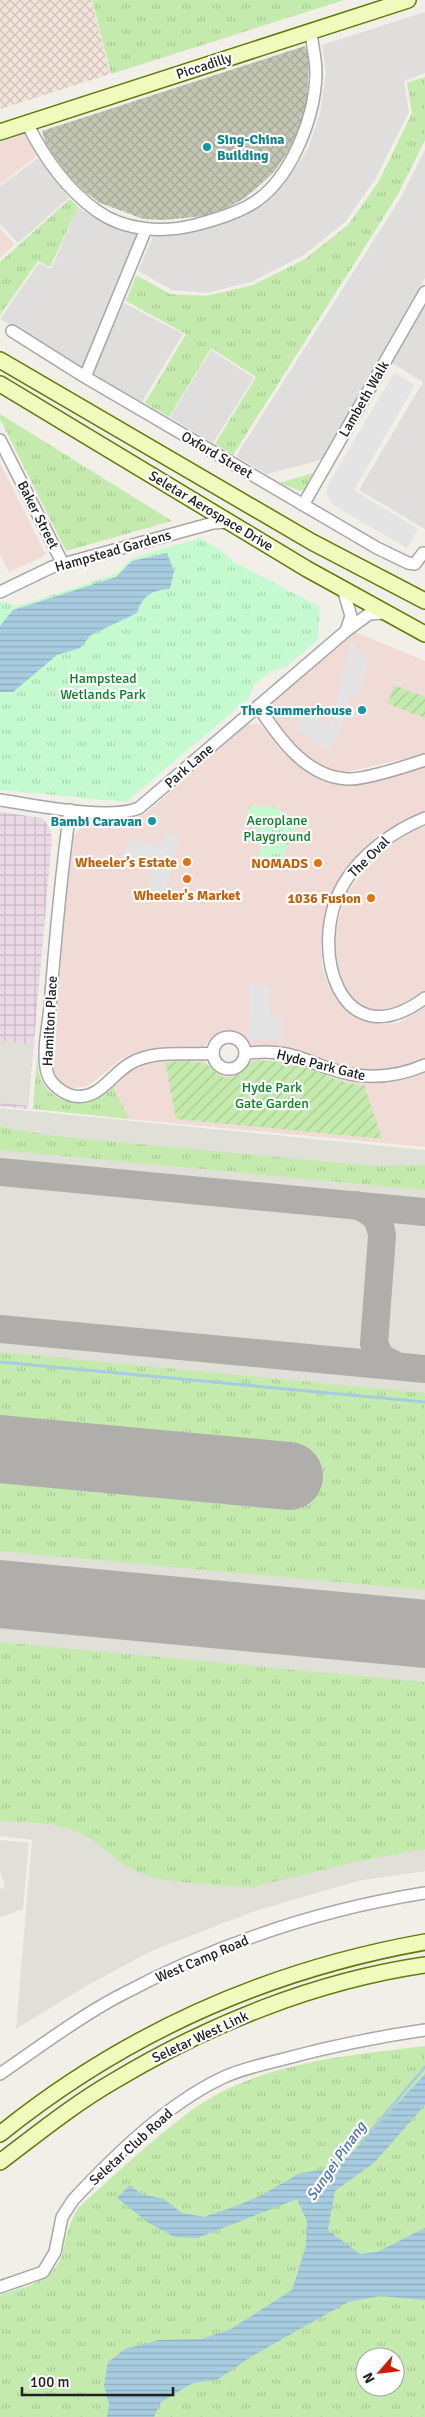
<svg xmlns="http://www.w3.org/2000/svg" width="425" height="2417" viewBox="0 0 425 2417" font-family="Signika,sans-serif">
  <defs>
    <pattern id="industrial-grid" width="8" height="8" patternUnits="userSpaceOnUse" patternTransform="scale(1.25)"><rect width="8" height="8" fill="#ead9e5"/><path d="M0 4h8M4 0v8" fill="none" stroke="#c8bac4"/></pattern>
    <pattern id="military-cross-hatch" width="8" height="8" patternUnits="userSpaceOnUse" patternTransform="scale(1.25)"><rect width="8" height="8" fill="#f2e4db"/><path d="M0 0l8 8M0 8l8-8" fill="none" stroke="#cfc3bc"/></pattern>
    <pattern id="construction-cross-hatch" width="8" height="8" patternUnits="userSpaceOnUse" patternTransform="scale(1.25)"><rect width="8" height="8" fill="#c3c6b2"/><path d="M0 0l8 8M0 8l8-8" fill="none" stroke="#a7aa99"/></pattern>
    <pattern id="grass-tufts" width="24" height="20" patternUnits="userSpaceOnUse" patternTransform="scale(1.25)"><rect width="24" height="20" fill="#c4ebad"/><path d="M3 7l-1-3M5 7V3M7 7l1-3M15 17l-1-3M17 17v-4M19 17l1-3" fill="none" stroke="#a8c995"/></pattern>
    <pattern id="park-tufts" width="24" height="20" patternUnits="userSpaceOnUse" patternTransform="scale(1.25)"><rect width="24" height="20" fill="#c5fad0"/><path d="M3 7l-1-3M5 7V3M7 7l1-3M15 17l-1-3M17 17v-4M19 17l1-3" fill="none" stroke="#a9d6b2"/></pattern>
    <pattern id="garden-furrows" width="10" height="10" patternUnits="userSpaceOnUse" patternTransform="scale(1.25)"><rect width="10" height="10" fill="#c4ebad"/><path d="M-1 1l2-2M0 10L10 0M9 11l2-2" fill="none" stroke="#a8c995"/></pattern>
    <pattern id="water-rules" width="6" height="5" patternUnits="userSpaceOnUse" patternTransform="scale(1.25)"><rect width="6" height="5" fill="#a7cbdf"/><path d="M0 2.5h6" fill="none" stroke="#8faebf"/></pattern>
  </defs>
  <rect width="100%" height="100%" fill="#f1efe7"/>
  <path fill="#dfdedd" d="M425 12V73L404 81 409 112 376 178 345 222 304 255 251 282 206 293 172 290 138 271 153 236H170L211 228 253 211 283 186 308 149 320 113 326 74 322 45Z
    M425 150V278L321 460 267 474 236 456 400 199Z
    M38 158 69 198 18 243 0 224V186Z
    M78 207 108 225 138 235 82 367 0 319 39 263 51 269Z
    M124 303 183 334 142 402 92 374Z
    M425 305V529L359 490 423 382 392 363Z
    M211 350 254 378 213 443 170 417Z"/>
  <path fill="#f1dbd6" d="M26 133 37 156 0 184V142Z
    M0 228 15 244 0 258Z
    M0 463 46 555 9 572 0 554Z
    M355 632 425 661V754L347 772 332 770 311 759 297 748 272 718 266 707Z
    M247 724H260L278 747 303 770 338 784 353 785 425 766V811L379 834 360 852 344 872 332 896 321 945 322 965 326 980 337 1001 355 1016 383 1024 398 1023 425 1007V1060L391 1070 371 1072 337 1066 301 1052 283 1048H249L237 1033 227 1030 215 1035 203 1047H163L132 1054 121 1059 92 1083 84 1087 70 1088 60 1082 53 1071 70 841 85 822 95 819 127 821 145 814Z
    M425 827V991L396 1009 374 1010 361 1006 345 990 334 952 337 925 346 895 361 874 398 838 411 830Z
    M191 1058 203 1060 216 1072 229 1076 238 1073 247 1062 257 1059 299 1064 329 1077 371 1083 396 1082 425 1071V1147L129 1119 112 1084 124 1072 153 1059Z"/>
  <path fill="url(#industrial-grid)" d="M0 812 42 818 49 827 52 838 28 1109 0 1106Z"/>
  <path fill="url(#military-cross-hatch)" d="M0 0H91L110 74 0 109Z"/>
  <path fill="#e0dfd8" d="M0 1041 33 1044 28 1106 0 1103Z
    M0 1108 425 1150V1871L357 1881 255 1911 151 1951 86 1986 16 2029 32 1840 0 1836Z
    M0 1840 29 1843 23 1909 0 1917V1889L5 1887 0 1870Z"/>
  <path fill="url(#construction-cross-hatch)" d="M305 46 309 59 307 100 303 122 296 139 275 171 260 185 245 198 227 208 205 216 164 220 143 219 122 211 100 203 84 191 67 174 46 144 42 131Z"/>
  <path fill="url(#grass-tufts)" fill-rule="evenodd" d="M92 0H344L111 74Z
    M425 77V140L397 196 233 455 215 444 256 377 211 348 169 417 145 403 186 334 126 301 136 275 170 294 206 296 253 285 305 259 348 225 379 181 412 113 407 83Z
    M70 199 78 207 50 267 38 261 0 315V262Z
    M0 414 172 521 66 551 0 419Z
    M313 473 304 489 301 491 279 483Z
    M37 1057C38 1066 38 1075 43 1083 59 1110 95 1107 112 1084L129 1119 33 1109Z
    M0 1127 55 1136 372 1166 425 1165V1190L0 1150Z
    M0 1352 425 1393V1590L0 1551Z
    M0 1642 425 1682V1849L359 1861 253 1887C226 1886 161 1883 139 1873 119 1864 104 1847 86 1836 62 1821 27 1823 0 1821Z
    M425 2046V2417H0V2295C27 2286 56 2282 63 2250 67 2234 69 2221 79 2207 116 2174 152 2139 192 2110 259 2062 346 2056 425 2046ZM365 2357H395V2387H365Z"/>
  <path fill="url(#park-tufts)" d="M200 538 219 549 234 562 320 607 318 638 315 642 286 667 271 671 254 685 249 698 126 802 0 790V601L17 606 89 583 117 573 132 558Z
    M253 805 274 807 299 821 282 858 273 864 266 863 260 857 261 832C252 826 246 821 248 808Z"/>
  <path fill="url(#garden-furrows)" d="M394 685 425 697V718L388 704Z
    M255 1061C273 1060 291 1063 309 1069 328 1075 342 1085 364 1085L382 1139 176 1119 165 1062C178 1062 198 1059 209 1066 217 1072 220 1080 232 1077 242 1074 246 1065 255 1061Z"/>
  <path fill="#e4e4e4" d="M394 373 415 385 354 490 418 529 407 548 333 505 327 496V486Z
    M351 640 367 659 368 666 358 696 351 694 341 731 328 752 295 727 304 712 309 716 312 714 331 726 326 711 335 707Z
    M165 832 180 837 162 902 152 898 153 895 147 892 153 871 134 864 123 854 132 839 160 847Z
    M249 984 270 985V1015H282V1040L248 1039Z"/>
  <path fill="url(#water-rules)" d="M167 553 174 571 170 589C152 590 143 595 137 613L91 635 80 648 57 655 13 692H0V626L13 610 116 577 132 561Z
    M425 2074V2105L375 2162 335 2191 328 2230 360 2254 377 2252 425 2228V2300L380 2296 348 2302 252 2356 217 2380 193 2383 161 2402 154 2417H107L109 2404 104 2386 108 2362 125 2349 159 2340 202 2339 231 2329 292 2290 306 2246 307 2221 297 2199 197 2238 174 2237 149 2223 117 2198 130 2185 141 2194 164 2199 182 2213 204 2217 236 2206 260 2196 300 2173 323 2170 348 2157Z"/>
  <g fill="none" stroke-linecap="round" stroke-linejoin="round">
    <path stroke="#a7cbdf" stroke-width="3" d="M0 1362 425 1402
      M361 2143 425 2067"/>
    <path stroke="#b0aeaa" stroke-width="28" d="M0 1172 425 1212
      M356 1205C373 1212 380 1218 382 1236L374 1344 381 1358 397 1366
      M0 1329 425 1369"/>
    <path stroke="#b0aeaa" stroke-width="68" d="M0 1449 289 1476
      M0 1594 425 1634"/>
    <g stroke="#a7a7a7" stroke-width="14">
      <path id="street" d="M27 123C44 158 65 188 97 211 125 231 163 233 195 225 213 220 232 215 248 206 290 184 315 118 316 73 316 59 312 45 311 31
        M12 331 85 377 377 548 408 563 415 564 423 553
        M85 377 146 229
        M0 440 63 564
        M303 505 425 292
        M343 589 351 616 346 631
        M0 592 52 567 213 523 229 522
        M258 706C278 737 306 777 347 779 364 780 407 766 425 760
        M0 800C34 805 108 821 139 808L346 631 369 614 385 613
        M70 810C61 876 55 942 50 1007 48 1027 42 1053 47 1072 49 1083 63 1094 74 1096 100 1100 111 1074 131 1063 157 1049 185 1056 213 1053
        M425 818C393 831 361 854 343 885 307 948 340 1061 425 998
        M213 1053a16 16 0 1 1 32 0a16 16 0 1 1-32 0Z
        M245 1053C261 1052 276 1051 291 1055 304 1058 315 1064 328 1068 361 1080 393 1079 425 1065
        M0 2074C38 2048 76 2019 117 1997 214 1945 317 1910 425 1893
        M0 2287 43 2272 55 2252 62 2217 73 2200C114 2156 167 2104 222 2078 240 2069 261 2065 280 2060 328 2047 376 2037 425 2030"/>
    </g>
    <g stroke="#5f7b04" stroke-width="18">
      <path id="secondary" d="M0 132 408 0
        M0 360 312 542 425 601
        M0 384 307 569 425 634
        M0 2134C124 2034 268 1970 425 1942
        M0 2162C37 2134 74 2104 114 2081 209 2024 316 1981 425 1965"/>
    </g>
    <use href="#street" stroke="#fff" stroke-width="11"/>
    <use href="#secondary" stroke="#effabc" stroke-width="15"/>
  </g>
  <g fill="#0f9aa8" stroke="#fff" stroke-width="2">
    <circle cx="207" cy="147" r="5"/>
    <circle cx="362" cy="710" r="5"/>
    <circle cx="152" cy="821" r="5"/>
  </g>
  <g fill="#e8710a" stroke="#fff" stroke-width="2">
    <circle cx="187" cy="862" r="5"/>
    <circle cx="318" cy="863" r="5"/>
    <circle cx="187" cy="879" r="5"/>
    <circle cx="371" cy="898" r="5"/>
  </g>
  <g text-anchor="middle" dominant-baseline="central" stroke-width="4.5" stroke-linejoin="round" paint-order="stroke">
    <g font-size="14" fill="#202020" stroke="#fff">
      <text transform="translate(204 66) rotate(-18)">Piccadilly</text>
      <text transform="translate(364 399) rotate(-60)">Lambeth Walk</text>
      <text transform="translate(217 455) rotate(30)">Oxford Street</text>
      <text transform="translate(211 511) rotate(31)">Seletar Aerospace Drive</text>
      <text transform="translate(38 515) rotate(63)">Baker Street</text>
      <text transform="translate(113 551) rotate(-16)">Hampstead Gardens</text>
      <text transform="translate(189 766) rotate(-41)">Park Lane</text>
      <text transform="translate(369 857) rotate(-45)">The Oval</text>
      <text transform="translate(50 1021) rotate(-87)">Hamilton Place</text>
      <text transform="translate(321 1065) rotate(14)">Hyde Park Gate</text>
      <text transform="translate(202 1959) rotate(-23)">West Camp Road</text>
      <text transform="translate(200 2037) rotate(-25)">Seletar West Link</text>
      <text transform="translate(131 2147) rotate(-42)">Seletar Club Road</text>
    </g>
    <g font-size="14" font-weight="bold" fill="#0d838f" stroke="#fff" text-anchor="end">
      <text x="217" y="139" text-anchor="start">Sing-China<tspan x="217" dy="16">Building</tspan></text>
      <text x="352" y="710">The Summerhouse</text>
      <text x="142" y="821">Bambi Caravan</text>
    </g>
    <g font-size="14" fill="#0b8223" stroke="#fff">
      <text x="103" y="678">Hampstead<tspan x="103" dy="16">Wetlands Park</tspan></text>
      <text x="277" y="820">Aeroplane<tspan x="277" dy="16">Playground</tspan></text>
      <text x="272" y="1087">Hyde Park<tspan x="272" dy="16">Gate Garden</tspan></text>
    </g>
    <g font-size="14" font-weight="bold" fill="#c56008" stroke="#fff" text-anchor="end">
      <text x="177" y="862">Wheeler’s Estate</text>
      <text x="308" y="863">NOMADS</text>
      <text x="187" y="895" text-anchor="middle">Wheeler's Market</text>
      <text x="361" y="898">1036 Fusion</text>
    </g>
    <g font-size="15" font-style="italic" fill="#4b72b2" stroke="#fff">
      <text transform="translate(336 2161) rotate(-55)">Sungei Pinang</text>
    </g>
  </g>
  <g transform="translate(380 2372) rotate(242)"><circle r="24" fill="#ffffff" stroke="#a6a6a6"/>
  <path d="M0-4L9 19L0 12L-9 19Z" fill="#d11a00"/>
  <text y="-8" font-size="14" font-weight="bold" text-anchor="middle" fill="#202020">N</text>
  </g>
  <path d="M22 2387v8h151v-8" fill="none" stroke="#202020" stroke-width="2.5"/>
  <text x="30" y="2387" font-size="15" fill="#202020" stroke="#ffffff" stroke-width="4" paint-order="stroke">100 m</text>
</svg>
